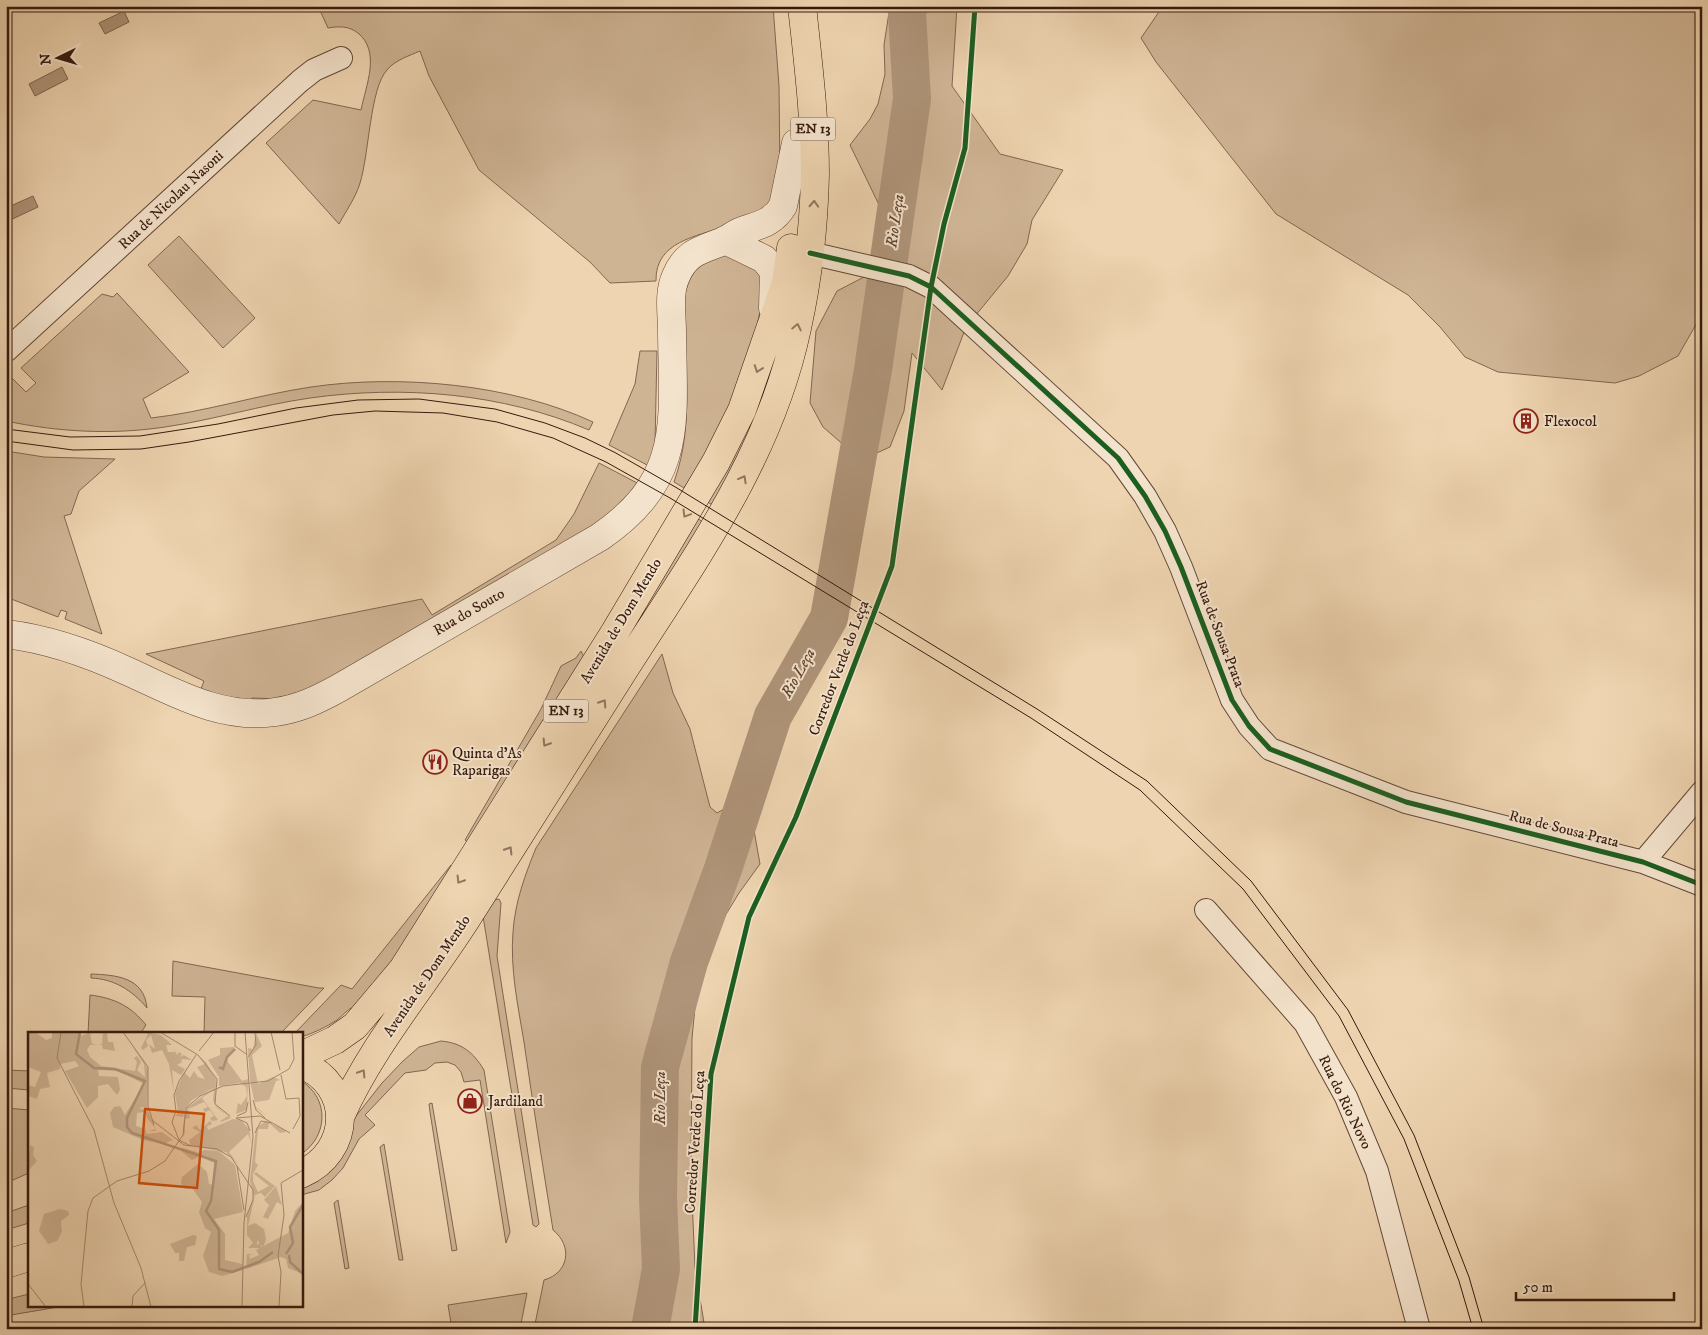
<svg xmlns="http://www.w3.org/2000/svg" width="1708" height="1335" viewBox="0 0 1708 1335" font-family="'IM FELL DW Pica',serif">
  <rect width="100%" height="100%" fill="#eed4b0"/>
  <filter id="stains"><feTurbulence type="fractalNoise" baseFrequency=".004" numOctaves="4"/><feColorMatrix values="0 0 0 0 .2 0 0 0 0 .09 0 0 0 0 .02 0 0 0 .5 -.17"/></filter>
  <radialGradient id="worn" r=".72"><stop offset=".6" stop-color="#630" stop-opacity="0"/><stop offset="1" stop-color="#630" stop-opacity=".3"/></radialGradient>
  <path fill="#cfb494" stroke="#826650" d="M318 6H773L779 86 780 176 771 205C756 212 741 220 725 226 697 237 655 241 656 281L610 283 590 262 479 170 429 76 420 51C409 56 395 60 387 70 370 88 369 155 360 183 356 197 346 211 339 224L266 143 313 100 361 110C366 85 381 52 358 33 349 26 339 26 328 28Z
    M890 6H957L952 86 1000 154 1063 170 1032 220 1027 244 1008 276 966 327 942 390 912 353 904 411 890 447 861 460 823 427 810 403 816 331 837 291 864 277 879 243 882 211 850 145 870 119 878 104 885 74 884 45Z
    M1163 6H1702V151L1696 179 1702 187V314L1678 356 1639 376 1615 383 1498 372 1465 357 1440 327 1408 295 1276 214 1156 62 1141 38Z
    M804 197 787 325 763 407 714 506 706 501 757 405 778 348 785 325Z
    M179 236 255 318 223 348 148 265Z
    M726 255 755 269 764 281C758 355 724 428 684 488L674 482C697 418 681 358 685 293 693 266 701 264 726 255Z
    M117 293 189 372 143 399 151 418C205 412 257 395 311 387 400 374 511 384 593 422L589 430C502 393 403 385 310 398 261 405 213 420 165 427 112 435 58 432 6 421V381L11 377 26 392 36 383 21 368 102 294 113 297Z
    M640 351H657L655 443 649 466 609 445 635 384Z
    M6 451 44 457 115 459 79 491 71 514 64 516 102 634 65 619 67 612 61 610 58 617 6 597Z
    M599 463 639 484 611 516 321 686 282 699 252 698V705L199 694 204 681 146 654 422 599 432 615 556 540 574 514Z
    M696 517 704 523 663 589 541 772Z
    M581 651 584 657 469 843 465 840 541 709 561 666 576 658Z
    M662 654 673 693 690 729 710 807 717 813 724 809 752 819 760 864 739 893 700 957 692 1038 691 1174 695 1268 705 1329H534L544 1280C569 1273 573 1246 553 1230 543 1167 533 1105 524 1042 518 1006 510 969 513 932 515 902 525 875 536 848Z
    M451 865 453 867 402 950 359 1006C348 1007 346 1013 337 1020 326 1027 314 1033 301 1037V1034H294L341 985 352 989Z
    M499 899 501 903 497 956 539 1224 536 1227 533 1225 483 916 494 900Z
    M173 961 319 988H324L280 1034H204L205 997 172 996Z
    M91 974C116 975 144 977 147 1008 132 990 114 979 91 978Z
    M90 995C114 998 131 1006 146 1025L140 1034H88Z
    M441 1041C462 1043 473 1052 484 1070L510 1232 506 1243 480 1080 464 1082 461 1072 455 1065 447 1062 435 1063 426 1070 405 1073 365 1115 375 1125 359 1139 343 1168 332 1180 319 1190 301 1195V1186L382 1083 403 1061 419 1047Z
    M6 1070 29 1071V1090L6 1088Z
    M301 1081C330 1098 328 1137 301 1154Z
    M432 1103 457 1250 452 1251 430 1112 429 1104Z
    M6 1108 29 1110V1173L6 1183Z
    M384 1144 403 1260H399L380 1147Z
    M338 1200 349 1268 345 1269 334 1203Z
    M29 1205V1223L6 1230V1213Z
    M527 1293 520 1329H452L448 1305Z
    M29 1294V1306H64L11 1315 9 1299Z"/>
  <path fill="#af9479" stroke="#7e634e" d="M124 11 129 22 105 34 99 23Z
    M62 67 68 79 35 96 29 84Z
    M33 196 38 207 6 222V208Z"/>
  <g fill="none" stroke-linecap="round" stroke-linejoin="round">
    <path stroke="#af9479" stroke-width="38" d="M650 1329 661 1269 658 1198 660 1067 689 962 723 869 773 716 829 618 873 370 912 99 907 13 909 6"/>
    <g stroke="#634836" stroke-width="24">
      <path id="minor" d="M810 253 909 276 931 287 1118 458 1145 496 1165 531 1181 567 1232 700 1249 726 1270 749 1406 802 1643 862 1702 885
        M6 351 300 81 314 70 341 58
        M1643 862 1702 792
        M1206 910 1305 1023 1346 1097 1377 1171 1419 1329"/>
    </g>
    <g stroke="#634836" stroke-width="29">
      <path id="tertiary" d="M725 240 764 259 774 271 773 308
        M6 634C48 639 88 653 127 671 174 692 221 720 275 712 299 709 319 699 339 688L600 537C684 479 673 423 672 332 672 314 668 293 676 276 687 250 703 250 726 240 731 237 736 233 742 231 759 225 773 223 783 206L796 143"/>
    </g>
    <g stroke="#35190d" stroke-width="29">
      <path id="primary" d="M301 1056 335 1040 355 1026 403 969 615 632 716 462 742 410 786 283 791 248
        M301 1064C354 1085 352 1152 301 1174
        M340 1117C372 1045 425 984 467 918 521 834 573 749 627 665 696 557 770 456 797 328 808 278 814 226 815 174 815 118 808 62 802 6
        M6 1264 29 1257"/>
    </g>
    <use href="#minor" stroke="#f4e3cc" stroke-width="22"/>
    <use href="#tertiary" stroke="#f4e3cc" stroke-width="28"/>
    <use href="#primary" stroke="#eed4b0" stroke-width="28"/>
    <path stroke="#35190d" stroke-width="1" d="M6 429 70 437 140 436 218 424 296 408 358 400 419 399 495 409 545 423 585 438 614 452 677 488 1037 709 1147 781 1251 881 1348 1010 1414 1135 1469 1277 1484 1329
      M6 441 73 450 141 449 189 442 333 415 375 411 443 413 497 422 553 438 606 462 670 498 1031 718 1140 790 1243 889 1339 1016 1404 1139 1459 1281 1473 1329"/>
    <g stroke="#f4e3cc" stroke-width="8">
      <path id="cycleway" d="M810 253 909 276 931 287 1118 458 1145 496 1165 531 1181 567 1232 700 1249 726 1270 749 1406 802 1643 862 1702 885
        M695 1329 711 1074 749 917 796 817 892 566 931 287 944 224 965 148 975 6"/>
    </g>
    <use href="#cycleway" stroke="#1b5e20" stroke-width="5"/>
  </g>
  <defs><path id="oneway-chevron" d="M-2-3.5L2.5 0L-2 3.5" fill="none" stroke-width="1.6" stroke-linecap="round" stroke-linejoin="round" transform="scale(1.25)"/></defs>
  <g stroke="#92765e">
    <use href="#oneway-chevron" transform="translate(814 204) rotate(-87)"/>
    <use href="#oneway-chevron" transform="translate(797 327) rotate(-78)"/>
    <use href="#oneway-chevron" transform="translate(758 369) rotate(110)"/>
    <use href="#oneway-chevron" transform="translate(743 479) rotate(-61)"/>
    <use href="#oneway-chevron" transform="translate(686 514) rotate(121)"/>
    <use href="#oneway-chevron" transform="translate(603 703) rotate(-57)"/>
    <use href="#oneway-chevron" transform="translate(546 743) rotate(122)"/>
    <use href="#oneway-chevron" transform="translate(509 850) rotate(-58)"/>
    <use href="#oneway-chevron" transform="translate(460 880) rotate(122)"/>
    <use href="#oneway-chevron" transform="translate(362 1073) rotate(-58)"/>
  </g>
  <defs>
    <g id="building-ring" transform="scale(1.25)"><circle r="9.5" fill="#f4e3cc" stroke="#8f2418" stroke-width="1.5"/><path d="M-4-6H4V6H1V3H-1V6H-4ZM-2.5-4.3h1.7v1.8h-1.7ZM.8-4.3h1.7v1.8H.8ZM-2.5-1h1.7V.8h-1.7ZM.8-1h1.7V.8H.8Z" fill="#8f2418"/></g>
    <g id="restaurant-ring" transform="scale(1.25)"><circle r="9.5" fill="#f4e3cc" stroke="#8f2418" stroke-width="1.5"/><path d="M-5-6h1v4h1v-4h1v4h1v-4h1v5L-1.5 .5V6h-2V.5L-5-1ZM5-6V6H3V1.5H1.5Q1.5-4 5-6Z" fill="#8f2418"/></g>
    <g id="shop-ring" transform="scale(1.25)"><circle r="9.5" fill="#f4e3cc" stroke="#8f2418" stroke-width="1.5"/><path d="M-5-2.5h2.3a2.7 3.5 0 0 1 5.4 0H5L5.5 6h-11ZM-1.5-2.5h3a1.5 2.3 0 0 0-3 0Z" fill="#8f2418"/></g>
  </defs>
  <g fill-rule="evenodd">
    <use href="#building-ring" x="1526" y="421"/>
    <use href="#restaurant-ring" x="435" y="762"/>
    <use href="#shop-ring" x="470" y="1101"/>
  </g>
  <g text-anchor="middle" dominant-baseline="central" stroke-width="4" stroke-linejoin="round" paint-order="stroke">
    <g fill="#f4e3cc" stroke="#6e5646" stroke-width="1">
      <rect x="790.5" y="117.5" width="45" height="23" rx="4"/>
      <rect x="543.5" y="699.5" width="45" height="23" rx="4"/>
    </g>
    <g font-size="14" font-weight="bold" fill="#35190d">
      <text x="813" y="129">EN 13</text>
      <text x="566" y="711">EN 13</text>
    </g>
    <g font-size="15" fill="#35190d" stroke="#f4e3cc">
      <text transform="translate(171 200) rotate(-43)">Rua de Nicolau Nasoni</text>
      <text transform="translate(469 612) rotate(-30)">Rua do Souto</text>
      <text transform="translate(621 621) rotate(-59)">Avenida de Dom Mendo</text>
      <text transform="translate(1220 634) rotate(69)">Rua de Sousa Prata</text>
      <text transform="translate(839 668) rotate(-69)">Corredor Verde do Leça</text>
      <text transform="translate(1564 829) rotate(14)">Rua de Sousa Prata</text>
      <text transform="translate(427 976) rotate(-56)">Avenida de Dom Mendo</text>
      <text transform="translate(1345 1102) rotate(64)">Rua do Rio Novo</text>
      <text transform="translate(695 1142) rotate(-86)">Corredor Verde do Leça</text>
    </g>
    <g font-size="15" fill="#35190d" stroke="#f4e3cc" text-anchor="start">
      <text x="1544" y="421">Flexocol</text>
      <text x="452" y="753">Quinta d'As<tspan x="452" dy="17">Raparigas</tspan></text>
      <text x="488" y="1101">Jardiland</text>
    </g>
    <g font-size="16" font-style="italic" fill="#604433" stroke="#f4e3cc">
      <text transform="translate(895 221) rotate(-82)">Rio Leça</text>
      <text transform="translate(798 673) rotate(-61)">Rio Leça</text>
      <text transform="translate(660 1098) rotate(-90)">Rio Leça</text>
    </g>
  </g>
  <g transform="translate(28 1032)">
    <rect width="275" height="275" fill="#eed4b0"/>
    <path d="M0 0H7L18 8 24 6V0H53V4L62 0 64 12 70 13 74 12 75 0H79L80 10H85L87 19 75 17 74 13H62L59 18 62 25 73 34 107 39 109 30 106 26 109 24 113 30 109 38 117 45 116 32 104 14 116 29 120 38 119 77 128 98 127 99H120L128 97 119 86 117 75 111 76 116 78V80L109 81 108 94 117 97 119 102 134 100 145 108 135 112 115 108 85 95 82 81 86 75 92 74 97 83 116 52 91 39 70 38 71 44 90 45 92 58 89 63 80 52 70 54V65L59 76 37 39 51 34 47 29 32 32V37L19 41 22 55 12 57 9 67 0 64V53L7 55 13 40 0 35ZM118 0 133 3 141 10 144 13H138L140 20H147L145 15 149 23 151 20 154 22 152 25 156 23 164 28 153 27 154 30 149 33 157 37 153 43 144 38 146 61 141 32 134 18 124 21 121 12 127 17 123 3 118 8 120 14 115 18 113 16 120 2ZM228 1 234 14 224 23 230 52 245 45 252 48 248 49 241 68 227 70 228 75 239 84 228 76 222 49 220 16 225 17ZM207 15 199 24 200 30 214 49 220 47 219 78 208 82 210 71 213 73 219 64 218 55 212 51 191 54V45L180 28 192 23V16ZM171 24 178 30 188 47 187 73 203 86 193 90 192 89 200 84 188 75 185 68 186 59H184L174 66 190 88 184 89 182 86 186 84 182 78 177 80 175 77 180 75 176 70 160 77 162 86 157 87V101L155 106 156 84 159 76 187 55 164 68 157 77 155 85 148 84 150 79 147 62 156 40 162 46 166 39 170 45 177 47 169 35 177 32ZM205 87 213 88 221 97 223 111 220 102 201 120 210 132 198 120 163 114 161 108 172 100 164 96 168 93 172 98 182 89 184 92 179 94 180 98ZM238 89 257 98 258 100 252 101 241 91 240 97H230L227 130 230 133 225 142V149L230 160 241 154 226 142 228 140 247 154 237 165 233 161 227 163 220 194 227 191 236 197 238 208 235 215 229 208V213L232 211 234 216H220L225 211 219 203V185L226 164 222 149 228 96ZM2 113 6 115 5 123 9 129 0 139ZM155 116 172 121 176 118 191 119 207 133 215 180 186 187 197 202V228L214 232 213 216 215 238 194 244 181 240 175 224 183 200 177 196 171 180 174 170 164 156 157 157 153 151 154 145 170 132 179 140 181 152 185 153 186 131 172 124 164 128 153 119ZM248 154 254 173 249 170 240 187 235 185 241 173 236 168ZM275 170V242L260 236 258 227 253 225 218 237 219 222H225L221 223 222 227 231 223 228 218 260 201 267 179ZM32 177 40 179 41 183 33 189 34 200 29 209 20 212 11 199 16 182ZM165 203 169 204 167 213 159 215 156 229H151V221H147L142 212Z" fill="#cfb494"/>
    <path fill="none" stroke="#af9479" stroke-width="2.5" d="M52 0 48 22 66 36 87 37 117 49 99 86V95L104 101 188 129 183 169 178 179 191 198V237L204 240 231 230 245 220M191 35 195 37 199 25 207 17M258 222 265 211 262 195 275 173M261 223 262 230 275 242"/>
    <path fill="none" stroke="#a4896f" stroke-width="1" d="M33 0 29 26 66 98 86 171 113 236 123 275M95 0 120 35V74L126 93M132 0 170 23M207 0V14L218 22M243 0 252 38M171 19 186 0M170 23 189 47 187 72 202 84M220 25 228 13 227 0M253 43 258 67 271 66 272 84 265 97M225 68 228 78 237 86M209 84 218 80 220 70M208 86 232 84 262 101M208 86 219 91 222 99M124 88 156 113 189 117 203 125 225 158V168L218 185M227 101 233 89 244 91M163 114 151 108 144 90 148 79 146 63 151 49 168 23M209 134 216 178M0 252 18 275M56 275 53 252 60 179 65 166 89 149 121 139 137 129 155 103 158 76 172 64 195 54 240 49 261 37 266 27 264 0M104 275 105 264 117 251M214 275 216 191 225 105 217 0M251 275 253 240 250 224 256 183 253 151 275 138"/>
    <path fill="#cd4f0c" fill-opacity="0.15" stroke="#cd4f0c" stroke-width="2.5" d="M117 77 176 82 169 156 111 151Z"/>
    <rect width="275" height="275" fill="none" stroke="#35190d" stroke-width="2.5"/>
  </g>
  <rect width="1708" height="1335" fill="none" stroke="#eed4b0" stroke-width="25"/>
  <rect x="8" y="8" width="1693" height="1320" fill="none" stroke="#35190d" stroke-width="2.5"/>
  <rect x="12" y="12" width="1683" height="1310" fill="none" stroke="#35190d"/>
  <g transform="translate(58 58) rotate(265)" stroke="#f4e3cc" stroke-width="4" paint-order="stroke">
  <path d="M0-4L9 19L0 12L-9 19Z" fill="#35190d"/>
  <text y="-8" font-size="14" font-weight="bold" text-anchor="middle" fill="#35190d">N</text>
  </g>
  <path d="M1516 1292v8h158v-8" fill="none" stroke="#35190d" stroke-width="2.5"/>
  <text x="1523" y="1292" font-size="15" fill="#35190d" stroke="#f4e3cc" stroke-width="4" paint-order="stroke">50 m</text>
  <rect width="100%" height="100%" filter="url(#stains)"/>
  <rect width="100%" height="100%" fill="url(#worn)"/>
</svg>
